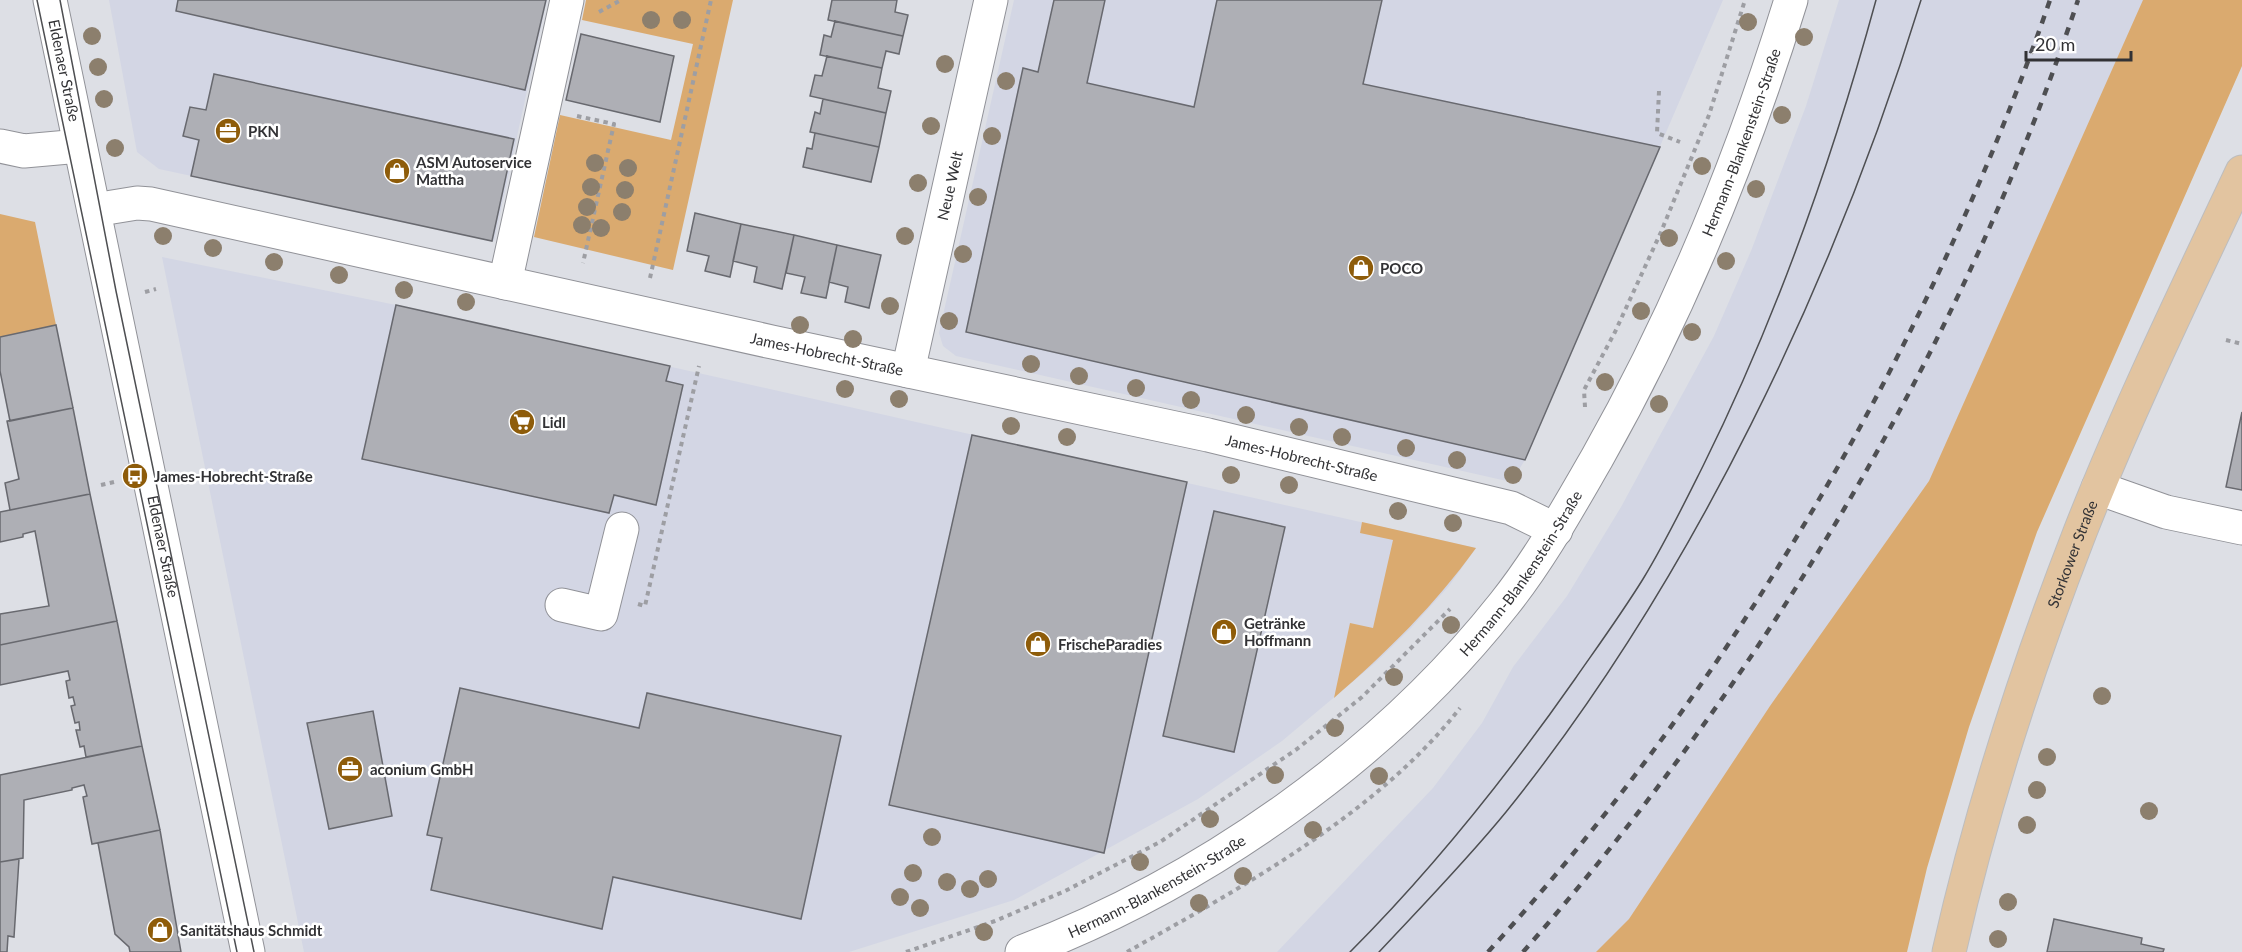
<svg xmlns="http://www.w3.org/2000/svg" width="2242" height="952" viewBox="0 0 2242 952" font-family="Lato,sans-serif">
  <rect width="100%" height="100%" fill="#dddfe5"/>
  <path fill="#d3d6e4" d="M109 0H547L494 241 159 169 137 152Z
    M1014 0H1723L1525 460 1511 482 956 356 943 346 939 333Z
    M1839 0H2226L1720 952H1277L1433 788 1482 723 1513 667 1567 596 1621 507 1714 336 1751 251 1806 106Z
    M162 257 396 305 1476 548 1449 586 1410 629 1375 663 1282 741 1198 799 1014 900 849 952H304Z"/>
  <path fill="#daaa6f" d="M586 0H733L673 270 534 237 560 115 671 140 693 44 582 20Z
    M2143 0H2242V66L2037 532 1969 727 1927 868 1907 952H1596L1629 919 1770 706 1929 481Z
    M0 214 35 222 56 325 0 337Z
    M1362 522 1476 548C1435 605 1387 652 1334 698L1350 623 1373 628 1393 540 1360 533Z"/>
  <path fill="#aeafb5" stroke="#68696f" stroke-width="1.5" d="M178 0H546L525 90 176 11Z
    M832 0H897L895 12 908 15 903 36 828 20Z
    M1054 0H1105L1087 83 1194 107 1217 0H1382L1363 84 1660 147 1525 460 966 332 1023 68 1038 72Z
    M835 21 903 36 899 54 886 51 882 68 820 55 824 35 831 37Z
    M581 34 674 56 660 122 566 100Z
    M827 56 882 68 878 88 891 91 886 113 810 96 815 75 822 76Z
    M214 74 514 139 492 241 191 176 199 140 183 136 190 107 206 110Z
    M823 99 886 113 879 147 810 132 815 112 820 114Z
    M815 133 879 147 871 182 803 167 807 148 812 149Z
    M695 213 741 224 730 277 705 271 709 256 687 251Z
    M741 224 794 235 782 289 754 282 757 267 733 261Z
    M794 235 837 245 826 298 801 293 805 277 786 273Z
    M837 245 881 255 869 308 845 302 848 287 829 282Z
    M396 305 670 366 666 381 683 385 656 505 614 495 609 513 362 459Z
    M56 325 73 408 10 421 0 371V337Z
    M73 408 90 494 10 510 5 483 19 479 7 421Z
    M2242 412V490L2226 487Z
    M972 435 1187 482 1104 853 889 805Z
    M90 494 117 621 0 645V614L49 606 35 531 23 534V537L0 542V512Z
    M1214 511 1285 527 1234 752 1163 736Z
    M117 621 142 746 86 757 84 746 80 747 76 730H80L79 722 75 723 71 706 75 705 73 697 69 698 66 681 70 680 68 671 0 685V645Z
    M460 688 639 728 647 693 841 736 801 919 613 877 602 929 431 890 442 838 427 835Z
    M373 711 392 816 329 829 307 723Z
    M142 746 160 830 92 844 83 797 87 796 84 785 72 788V790L24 800 23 858 0 862V775Z
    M160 830 181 952H130L129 947 115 934 98 843Z
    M19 859 14 937 8 936 7 952H0V862Z
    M2054 919 2142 938 2141 944 2164 949 2163 952H2047Z"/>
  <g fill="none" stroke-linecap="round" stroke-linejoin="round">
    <g stroke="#919298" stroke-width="35">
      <g id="minor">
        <path id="s1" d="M50 0 248 952"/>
        <path d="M0 146 24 151 80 146"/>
        <path id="s2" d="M94 210 137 203 151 204 772 342 1208 435 1511 508 1556 530"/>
        <path d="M505 283 567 0"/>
        <path id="s3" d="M908 371 991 0"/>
        <path d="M2098 488 2166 512 2242 528"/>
        <path d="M562 605 601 614 622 529"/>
        <path id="s4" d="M1022 952C1205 882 1383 757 1504 604 1540 559 1568 508 1597 458 1679 313 1742 159 1791 0"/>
      </g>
    </g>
    <g stroke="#bdbdbe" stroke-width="35">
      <g id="major">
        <path id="s5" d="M1949 952C1981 810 2027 668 2080 532 2128 410 2186 291 2242 172"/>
      </g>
    </g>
    <path stroke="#9d9ea3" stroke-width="4" stroke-dasharray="4.5 4.5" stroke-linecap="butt" d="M599 12 621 0
      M1659 91 1657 133 1680 142
      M577 116 614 124 583 263
      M650 278 711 0
      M145 292 156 289
      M2226 340 2242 344
      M1585 407 1584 390 1615 332 1661 232 1709 115 1745 0
      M101 485 114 482
      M638 604 645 606 699 366
      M906 952 995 921 1065 891 1160 842 1297 749 1362 697 1450 609
      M1127 952C1241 888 1378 813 1460 708"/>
    <use href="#minor" stroke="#fff" stroke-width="33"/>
    <use href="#major" stroke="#e2c4a0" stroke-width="33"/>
    <path stroke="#4e4f52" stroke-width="1.5" d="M37 0 237 952
      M60 0 116 291 254 952
      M1350 952C1434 868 1507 776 1575 679 1598 646 1622 613 1643 579 1665 543 1684 504 1703 466 1777 317 1832 161 1876 0
      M1379 952C1422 906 1466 861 1506 812 1692 581 1834 282 1921 0"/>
    <path stroke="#4e4f52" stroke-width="4.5" stroke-dasharray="8 8" stroke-linecap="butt" d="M1488 952C1732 685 1932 342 2050 0
      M1523 952C1762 681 1964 344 2078 0"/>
  </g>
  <g fill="#8c7f6d">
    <circle cx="651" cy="20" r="9"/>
    <circle cx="682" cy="20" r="9"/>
    <circle cx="1748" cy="22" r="9"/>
    <circle cx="92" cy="36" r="9"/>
    <circle cx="1804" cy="37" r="9"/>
    <circle cx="945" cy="64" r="9"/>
    <circle cx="98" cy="67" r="9"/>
    <circle cx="1006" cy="81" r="9"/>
    <circle cx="104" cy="99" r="9"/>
    <circle cx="1782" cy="115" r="9"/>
    <circle cx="931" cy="126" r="9"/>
    <circle cx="992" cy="136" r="9"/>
    <circle cx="115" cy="148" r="9"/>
    <circle cx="595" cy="163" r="9"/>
    <circle cx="1702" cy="166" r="9"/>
    <circle cx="628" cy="168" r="9"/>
    <circle cx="918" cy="183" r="9"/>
    <circle cx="591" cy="187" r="9"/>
    <circle cx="1756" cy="189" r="9"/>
    <circle cx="625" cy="190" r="9"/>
    <circle cx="978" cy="197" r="9"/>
    <circle cx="587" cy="207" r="9"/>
    <circle cx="622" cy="212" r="9"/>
    <circle cx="582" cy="225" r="9"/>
    <circle cx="601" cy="228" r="9"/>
    <circle cx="163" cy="236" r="9"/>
    <circle cx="905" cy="236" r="9"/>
    <circle cx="1669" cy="238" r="9"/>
    <circle cx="213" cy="248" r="9"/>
    <circle cx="963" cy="254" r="9"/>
    <circle cx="1726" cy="261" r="9"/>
    <circle cx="274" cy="262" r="9"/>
    <circle cx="339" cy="275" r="9"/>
    <circle cx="404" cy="290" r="9"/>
    <circle cx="466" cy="302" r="9"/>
    <circle cx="890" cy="306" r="9"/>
    <circle cx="1641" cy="311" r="9"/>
    <circle cx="949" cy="321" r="9"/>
    <circle cx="800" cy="325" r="9"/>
    <circle cx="1692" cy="332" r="9"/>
    <circle cx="853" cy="339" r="9"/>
    <circle cx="1031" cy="364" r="9"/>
    <circle cx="1079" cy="376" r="9"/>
    <circle cx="1605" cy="382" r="9"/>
    <circle cx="1136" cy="388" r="9"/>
    <circle cx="845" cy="389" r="9"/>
    <circle cx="899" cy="399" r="9"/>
    <circle cx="1191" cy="400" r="9"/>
    <circle cx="1659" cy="404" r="9"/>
    <circle cx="1246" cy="415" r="9"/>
    <circle cx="1011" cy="426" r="9"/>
    <circle cx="1299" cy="427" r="9"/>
    <circle cx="1067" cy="437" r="9"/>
    <circle cx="1342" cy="437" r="9"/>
    <circle cx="1406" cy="448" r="9"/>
    <circle cx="1457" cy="460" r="9"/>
    <circle cx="1231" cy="475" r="9"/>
    <circle cx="1513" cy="475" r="9"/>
    <circle cx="1289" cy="485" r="9"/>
    <circle cx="1398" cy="511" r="9"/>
    <circle cx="1453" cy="523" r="9"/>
    <circle cx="1451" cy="625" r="9"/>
    <circle cx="1394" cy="677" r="9"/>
    <circle cx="2102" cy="696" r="9"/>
    <circle cx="1335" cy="728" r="9"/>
    <circle cx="2047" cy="757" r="9"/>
    <circle cx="1275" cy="775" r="9"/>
    <circle cx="1379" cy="776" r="9"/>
    <circle cx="2037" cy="790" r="9"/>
    <circle cx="2149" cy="811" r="9"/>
    <circle cx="1210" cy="819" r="9"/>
    <circle cx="2027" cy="825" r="9"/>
    <circle cx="1313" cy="830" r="9"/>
    <circle cx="932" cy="837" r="9"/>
    <circle cx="1140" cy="862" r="9"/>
    <circle cx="913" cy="873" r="9"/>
    <circle cx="1243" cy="876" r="9"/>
    <circle cx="988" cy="879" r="9"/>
    <circle cx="947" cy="882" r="9"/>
    <circle cx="970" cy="889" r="9"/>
    <circle cx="900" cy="897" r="9"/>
    <circle cx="2008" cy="902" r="9"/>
    <circle cx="1199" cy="903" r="9"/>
    <circle cx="920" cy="908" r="9"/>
    <circle cx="984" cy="932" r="9"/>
    <circle cx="1998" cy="939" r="9"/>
  </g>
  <defs>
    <g id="office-disc" transform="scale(1.35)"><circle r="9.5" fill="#8e5c0a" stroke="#fff"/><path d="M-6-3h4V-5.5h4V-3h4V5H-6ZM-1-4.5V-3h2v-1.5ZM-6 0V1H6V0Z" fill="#fff"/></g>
    <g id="shop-disc" transform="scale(1.35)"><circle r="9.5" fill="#8e5c0a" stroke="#fff"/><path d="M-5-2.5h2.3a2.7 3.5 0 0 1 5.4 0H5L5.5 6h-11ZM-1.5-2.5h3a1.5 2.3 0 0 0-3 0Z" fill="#fff"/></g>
    <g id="supermarket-disc" transform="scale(1.35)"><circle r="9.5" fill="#8e5c0a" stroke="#fff"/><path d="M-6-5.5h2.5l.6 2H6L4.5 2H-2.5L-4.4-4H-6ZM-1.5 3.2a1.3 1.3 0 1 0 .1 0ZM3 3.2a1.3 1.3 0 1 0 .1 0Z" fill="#fff"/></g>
    <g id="bus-disc" transform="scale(1.35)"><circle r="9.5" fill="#8e5c0a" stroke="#fff"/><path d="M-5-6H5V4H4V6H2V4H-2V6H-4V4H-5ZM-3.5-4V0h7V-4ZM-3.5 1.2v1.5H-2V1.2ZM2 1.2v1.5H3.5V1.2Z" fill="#fff"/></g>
  </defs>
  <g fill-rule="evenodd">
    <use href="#office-disc" x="228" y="131"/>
    <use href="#shop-disc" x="397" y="171"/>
    <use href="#shop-disc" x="1361" y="268"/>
    <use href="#supermarket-disc" x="522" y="422"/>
    <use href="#bus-disc" x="135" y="476"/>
    <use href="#shop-disc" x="1224" y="632"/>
    <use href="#shop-disc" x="1038" y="644"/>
    <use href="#office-disc" x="350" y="769"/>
    <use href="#shop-disc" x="160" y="930"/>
  </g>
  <g text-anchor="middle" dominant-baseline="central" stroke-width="5" stroke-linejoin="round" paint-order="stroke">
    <g font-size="15" fill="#323235" stroke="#fff">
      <text stroke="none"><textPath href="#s1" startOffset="72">Eldenaer Straße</textPath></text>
      <text stroke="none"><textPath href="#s4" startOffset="1122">Hermann-Blankenstein-Straße</textPath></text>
      <text stroke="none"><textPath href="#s3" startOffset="190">Neue Welt</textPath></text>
      <text stroke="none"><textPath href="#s2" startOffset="750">James-Hobrecht-Straße</textPath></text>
      <text stroke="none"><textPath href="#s2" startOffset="1236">James-Hobrecht-Straße</textPath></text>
      <text stroke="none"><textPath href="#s1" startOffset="558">Eldenaer Straße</textPath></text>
      <text stroke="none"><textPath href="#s5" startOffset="417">Storkower Straße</textPath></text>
      <text stroke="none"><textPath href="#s4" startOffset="636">Hermann-Blankenstein-Straße</textPath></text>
      <text stroke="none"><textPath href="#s4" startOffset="150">Hermann-Blankenstein-Straße</textPath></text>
    </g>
    <g font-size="15" font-weight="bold" fill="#323235" stroke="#fff" text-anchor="start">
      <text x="248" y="131">PKN</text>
      <text x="416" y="162">ASM Autoservice<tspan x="416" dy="17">Mattha</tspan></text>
      <text x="1380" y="268">POCO</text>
      <text x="542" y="422">Lidl</text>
      <text x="154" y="476">James-Hobrecht-Straße</text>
      <text x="1244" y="623">Getränke<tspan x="1244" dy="17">Hoffmann</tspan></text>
      <text x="1058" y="644">FrischeParadies</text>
      <text x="370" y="769">aconium GmbH</text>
      <text x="180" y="930">Sanitätshaus Schmidt</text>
    </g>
  </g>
  <path d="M2026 51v9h105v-9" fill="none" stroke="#323235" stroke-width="3"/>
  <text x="2035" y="51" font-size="18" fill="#323235" stroke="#ffffff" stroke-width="4.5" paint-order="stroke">20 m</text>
</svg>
